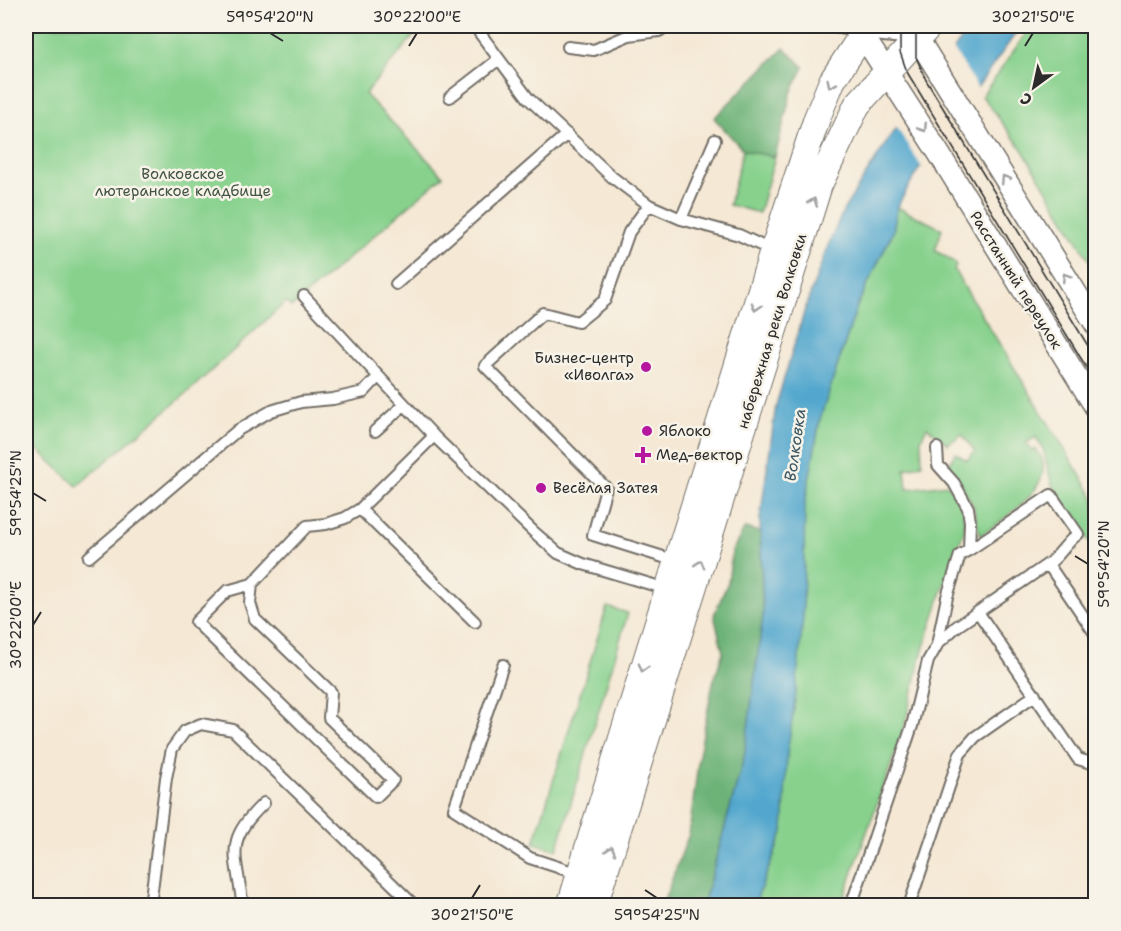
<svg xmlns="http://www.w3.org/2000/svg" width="1121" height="931" viewBox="0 0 1121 931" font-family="'Shantell Sans',sans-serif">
  <rect width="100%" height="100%" fill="#f7f3e8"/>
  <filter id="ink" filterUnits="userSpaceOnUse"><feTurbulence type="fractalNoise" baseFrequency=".0167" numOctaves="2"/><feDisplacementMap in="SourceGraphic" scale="12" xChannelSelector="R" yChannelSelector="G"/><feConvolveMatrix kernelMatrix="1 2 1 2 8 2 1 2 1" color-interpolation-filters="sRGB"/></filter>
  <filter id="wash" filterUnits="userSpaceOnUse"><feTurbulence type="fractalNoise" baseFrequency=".008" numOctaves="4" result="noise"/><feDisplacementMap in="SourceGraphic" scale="24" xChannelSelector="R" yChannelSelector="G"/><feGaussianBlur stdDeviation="1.35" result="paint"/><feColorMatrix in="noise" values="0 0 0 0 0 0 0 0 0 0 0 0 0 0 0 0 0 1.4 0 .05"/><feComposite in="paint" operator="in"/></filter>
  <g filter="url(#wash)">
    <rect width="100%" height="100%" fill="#f5e8d4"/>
    <path fill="#87d18d" stroke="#597e5c" stroke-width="1.5" d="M26 26H422L365 94 443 176 293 306 291 307 286 302 187 393 77 486 26 439Z
      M1031 26H1095V270L1022 149 982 96Z
      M743 150 775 157 759 213 729 205Z
      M897 207 942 229 935 251C943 254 947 259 954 262L956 266 954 270 1095 499V550L1052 485 1043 449 1036 437 1026 443 1032 451 1036 449C1064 483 1003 519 980 536L973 505 959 481 946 471 955 453 967 460 975 452 962 434 948 444 927 427 921 439 922 464 905 469 907 489 947 484 963 506 965 529 951 564 921 656 904 728 841 905 754 906 783 832 787 752 795 701 805 503 820 419 857 306 893 232Z
      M607 607 628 613 557 850 534 843Z"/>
    <path fill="#6db378" stroke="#4c6f52" stroke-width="1.5" d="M784 48 804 67 791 93 775 157 743 150 714 118Z
      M745 528 760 532 763 616 744 758 703 905 662 906 689 834 699 755 713 683 723 652 714 615 728 582 732 551Z"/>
    <path fill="#52a7ce" stroke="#3e697c" stroke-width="1.5" d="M971 26H1021L917 172 897 207 893 232 857 306 820 419 805 503 803 617 795 701 787 753 783 832 754 905 703 906 744 758 763 616 760 519 776 405 806 306 827 248 844 209 888 140Z"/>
    <path fill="#f5e8d4" d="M952 47 979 90 923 169 895 125Z"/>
  </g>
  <g filter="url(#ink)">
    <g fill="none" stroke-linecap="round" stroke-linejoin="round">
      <g stroke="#726d66" stroke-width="14">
        <path id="service" d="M488 26 479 32 528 98 612 177 649 205 681 219 739 235 773 251
          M834 26 862 34 915 39
          M568 47 594 50 629 35 659 31 666 26
          M450 97 499 59
          M649 205 629 232 605 300 578 322 543 313 485 366 606 488 593 535 676 561
          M681 219 715 140
          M396 284 567 134
          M304 296 434 436 535 533 558 553 583 564 670 590
          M375 431 404 405
          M360 509 475 622
          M969 550 1051 495 1078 534C1066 542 1060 556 1048 564
          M89 557 238 430 271 411 301 402 333 399 364 392 378 377
          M252 584 250 603 255 619 331 692 329 718 393 780 376 797 196 622 227 591 252 584 307 526 326 524 345 518 360 509 434 436
          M978 612 1078 759 1091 763 1096 761
          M937 644 956 627 1048 564 1096 635
          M503 665 454 809 530 858 579 874
          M150 906 166 778 172 749 185 731 201 724 233 730 415 906
          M247 906 242 900C235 851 225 840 264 803
          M851 906 912 726 928 661 937 645 947 597 960 555 969 550 970 522 968 508 954 483 938 465 937 448
          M909 906 960 754 975 737 1035 695"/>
      </g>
      <g stroke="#726d66" stroke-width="24">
        <path id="minor" d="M862 34 938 152 1096 408
          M918 39 1096 325"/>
      </g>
      <g stroke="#726d66" stroke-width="28">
        <path id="tertiary" d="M570 906 773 251 817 118 832 81 868 26
          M594 906 819 185 857 105 929 26"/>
      </g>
      <use href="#service" stroke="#fff" stroke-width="10"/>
      <use href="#minor" stroke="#fff" stroke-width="21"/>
      <use href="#tertiary" stroke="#fff" stroke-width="26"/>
      <path stroke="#2b2b2b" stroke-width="1.5" d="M900 26V52L907 72 1096 383
        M916 26V57L926 80 1096 359"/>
    </g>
    <defs><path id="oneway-chevron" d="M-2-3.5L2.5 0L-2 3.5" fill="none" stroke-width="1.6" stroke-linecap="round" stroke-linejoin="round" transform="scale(1.5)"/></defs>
    <g stroke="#a0a0a0">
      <use href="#oneway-chevron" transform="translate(831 84) rotate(116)"/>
      <use href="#oneway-chevron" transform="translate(923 128) rotate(57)"/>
      <use href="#oneway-chevron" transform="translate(1005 179) rotate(-122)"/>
      <use href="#oneway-chevron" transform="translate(813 202) rotate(-70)"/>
      <use href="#oneway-chevron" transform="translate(1066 277) rotate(-122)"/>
      <use href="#oneway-chevron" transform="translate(756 307) rotate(107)"/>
      <use href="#oneway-chevron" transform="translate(700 564) rotate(-73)"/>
      <use href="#oneway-chevron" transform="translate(643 668) rotate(107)"/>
      <use href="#oneway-chevron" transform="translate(611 850) rotate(-73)"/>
    </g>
  </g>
  <path fill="none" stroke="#2b2b2b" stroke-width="2" d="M270 33 283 41M409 46 417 33M1025 46 1033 33M33 493 46 501M1075 556 1088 564M33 625 41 612M645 890 657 898M472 898 480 885"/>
  <g fill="#b5179e" stroke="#f7f3e8" stroke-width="2">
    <circle cx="646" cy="367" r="6"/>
    <circle cx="647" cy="431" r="6"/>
    <path d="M640 446h6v6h6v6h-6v6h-6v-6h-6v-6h6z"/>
    <circle cx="541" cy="488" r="6"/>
  </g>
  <g text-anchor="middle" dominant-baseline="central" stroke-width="5" stroke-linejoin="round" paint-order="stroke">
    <g font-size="15" fill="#425444" stroke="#f7f3e8">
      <text x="183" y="174">Волковское<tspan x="183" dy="17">лютеранское кладбище</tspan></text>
    </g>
    <g font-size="15" fill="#2b2b2b" stroke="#f7f3e8">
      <text transform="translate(1016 280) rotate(58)">Расстанный переулок</text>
      <text transform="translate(772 331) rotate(-73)">набережная реки Волковки</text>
    </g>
    <g font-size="15" fill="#2b2b2b" stroke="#f7f3e8" text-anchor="start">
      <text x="634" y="358" text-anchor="end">Бизнес-центр<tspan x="634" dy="17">«Иволга»</tspan></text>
      <text x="659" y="431">Яблоко</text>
      <text x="656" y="455">Мед-вектор</text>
      <text x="553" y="488">Весёлая Затея</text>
    </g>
    <g font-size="16" font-style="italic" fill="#395664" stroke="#f7f3e8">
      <text transform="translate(795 445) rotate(-82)">Волковка</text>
    </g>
  </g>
  <rect width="1121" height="931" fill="none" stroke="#f7f3e8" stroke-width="66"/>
  <g transform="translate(1034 87) rotate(213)" stroke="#f7f3e8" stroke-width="4.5" paint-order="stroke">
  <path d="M0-4.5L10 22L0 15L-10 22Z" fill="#2b2b2b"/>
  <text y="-9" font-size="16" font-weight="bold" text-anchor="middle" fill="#2b2b2b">С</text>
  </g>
  <rect x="33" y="33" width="1055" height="865" fill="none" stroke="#2b2b2b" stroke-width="2"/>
  <g font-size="15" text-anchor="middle" fill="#2b2b2b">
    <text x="270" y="22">59°54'20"N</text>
    <text x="417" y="22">30°22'00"E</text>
    <text x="1033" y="22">30°21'50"E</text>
    <text transform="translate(16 493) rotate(-90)" y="5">59°54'25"N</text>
    <text transform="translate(1104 564) rotate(-90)" y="5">59°54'20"N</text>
    <text transform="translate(16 625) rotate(-90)" y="5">30°22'00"E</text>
    <text x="472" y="920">30°21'50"E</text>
    <text x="657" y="920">59°54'25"N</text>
  </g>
</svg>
